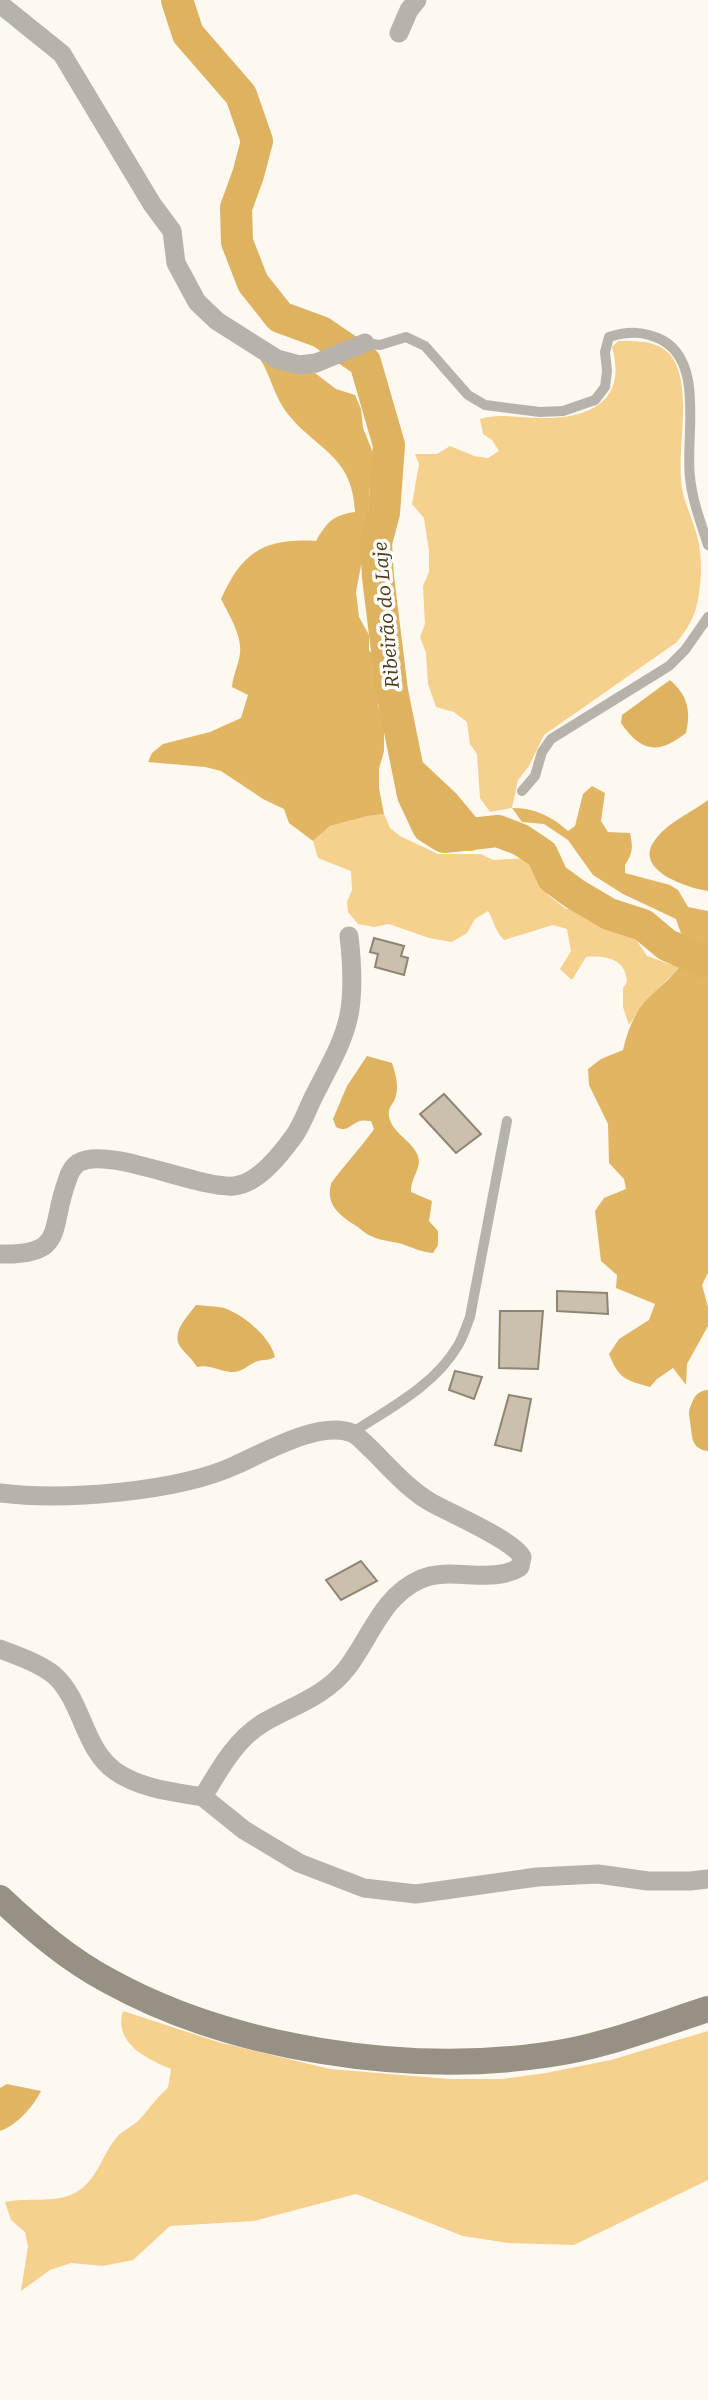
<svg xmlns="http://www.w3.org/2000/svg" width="708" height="2400" viewBox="0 0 708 2400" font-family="'Roboto Serif',serif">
  <rect width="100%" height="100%" fill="#fdf8f0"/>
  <path fill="#f6d08d" d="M618 341C636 341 660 340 672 357 692 387 678 444 681 479 682 500 692 516 697 536 701 550 702 569 700 584 698 609 693 622 677 642L544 735 529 766 518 780 512 808 490 812 480 798 477 754 470 744 467 722 454 712 436 707 428 684 426 653 420 637 425 624 423 586 429 572V551L424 518 412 504 419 464 415 454H437L450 446 474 456 488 458 499 451 492 440 483 434 480 419C500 413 519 418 540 418 588 419 628 402 612 347Z
    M384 814 390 828 400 836 438 854H481L493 860 529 858 539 864 548 895 566 909H581L597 921 633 935 647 956 672 965 684 959 675 972 643 1004 629 1025 623 1007V988L627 982C626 959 606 955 586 957L572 980 560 969 571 951 567 929 553 925 504 940C495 931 494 921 488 911L475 919 467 933 452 942 429 938 389 924 374 927 358 924 348 912 347 902 352 890 351 871 318 858 313 841 330 826 368 816Z
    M123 2011 218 2042 330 2069 449 2079H502L546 2073 611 2060 708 2031V2180L574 2245 508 2243 463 2236 356 2194 254 2221 170 2226 133 2260 103 2266 71 2263 50 2270 21 2291 28 2246 25 2232 11 2220 5 2202C27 2197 54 2204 75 2193 98 2180 101 2156 117 2137 123 2130 132 2127 139 2120 149 2109 156 2098 168 2088L171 2069C147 2059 113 2043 123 2011Z"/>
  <path fill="#e2b562" d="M260 359 293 372 315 373 336 389 355 395 361 409 363 428 374 455 377 470 370 485 367 534 356 592 359 617 369 635V650L378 661V705L384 721V751L379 769V788L384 814 368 816 330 826 313 841 289 823 284 809 263 799 221 771 205 767 148 762 152 753 163 744 210 732 241 718 248 695 232 687C233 675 239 664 240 653 242 635 229 615 221 599 242 552 264 538 316 541 327 522 333 515 355 512 353 455 316 450 287 413 274 396 271 376 260 359Z
    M592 786 605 793 601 821 608 832 630 833C633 847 633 853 625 865V873L670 885 678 890 688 907 708 911V1273L702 1285 708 1307V1326L687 1364 686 1385 673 1368 657 1379 650 1387C625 1380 619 1379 609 1354L619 1339 649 1320 655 1304 616 1288 617 1275 601 1261 595 1211 604 1198 626 1189 624 1179 609 1163 608 1124 589 1085 588 1069 601 1059 623 1050C627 1033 632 1019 642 1005 653 991 681 973 684 956 686 944 680 931 676 919L623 894 593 875 568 840 544 824 522 822 512 808C535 808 551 816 568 831L575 826 583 794Z
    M7 2084 41 2091C33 2107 17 2125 0 2131V2088Z"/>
  <path fill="#deb25f" d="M670 680C688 696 691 710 686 733 658 755 641 752 621 723L622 715Z
    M708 800V891C687 888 632 870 655 840 667 823 692 812 708 800Z
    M367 1056 392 1063C396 1075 400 1088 394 1101 391 1106 388 1109 389 1116 391 1134 418 1143 419 1161 419 1171 410 1181 411 1192L432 1201 429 1221 438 1231V1245L433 1253C422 1252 413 1248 402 1244 392 1241 381 1241 371 1236 366 1234 362 1230 358 1227 342 1217 325 1206 331 1184 332 1180 368 1139 374 1129L371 1121C367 1121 364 1120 360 1121 350 1124 348 1133 336 1127L333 1119 347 1086Z
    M196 1305C205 1306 215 1306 224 1308 244 1315 270 1337 275 1357 268 1361 265 1359 258 1361 248 1364 242 1373 231 1372 218 1371 209 1364 197 1367 192 1359 187 1355 182 1349 169 1334 187 1317 196 1305Z"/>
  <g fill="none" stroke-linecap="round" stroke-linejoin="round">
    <path stroke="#deb25f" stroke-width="32" d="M177 0 188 34 241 95 257 141 248 175 236 208 237 242 253 283 280 317 321 332 365 362 389 445 384 513 376 543 378 577 392 691 413 795 428 827 444 837 498 831 521 840 542 854 553 878 575 894 609 914 643 925 667 945 708 963
      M411 773 445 805 470 835
      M708 1406 705 1413 708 1435"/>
  </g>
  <path fill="#cbc0ad" stroke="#908573" stroke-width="2" d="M374 938 404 946 401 956 408 958 404 975 375 967 378 954 370 952Z
    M444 1094 481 1134 456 1153 420 1114Z
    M557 1291 607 1293 608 1314 557 1311Z
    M500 1311H543L538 1369 499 1368Z
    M455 1371 482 1377 474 1399 449 1390Z
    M509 1395 531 1399 521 1451 495 1445Z
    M361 1561 377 1581 341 1600 326 1580Z"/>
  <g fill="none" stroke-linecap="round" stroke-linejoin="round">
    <path stroke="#b7b2aa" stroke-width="10" d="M365 343 380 345 406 337 425 346 468 395 485 405 540 412 563 411 595 400 605 387 607 371 605 352 609 337C628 331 644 331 662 340 705 363 685 437 690 477 692 500 701 523 708 545
      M522 791 535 776 542 752 551 739 669 666 685 650 708 617
      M352 1433C388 1409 434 1386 457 1347 463 1338 466 1327 470 1317L507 1121"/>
    <path stroke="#b7b2aa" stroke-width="19" d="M0 4 62 54 152 204 172 231 176 263 197 302 217 321 277 359 299 365 316 363 365 343
      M399 33 409 10 417 0
      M0 1254C67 1256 49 1229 67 1181 69 1174 72 1167 78 1163 107 1145 198 1189 234 1186 258 1184 281 1154 294 1136 302 1125 307 1110 313 1098 326 1071 343 1045 349 1015 354 989 352 962 349 936
      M0 1493C64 1501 178 1492 236 1465 265 1452 320 1420 352 1433 359 1436 366 1445 372 1450 390 1468 410 1491 432 1503 452 1514 513 1540 522 1557L520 1567C493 1585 451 1566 421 1579 382 1596 371 1637 347 1668 326 1696 292 1706 263 1723 236 1739 219 1770 203 1797 173 1792 141 1789 115 1771 83 1748 83 1701 54 1675 39 1663 18 1656 0 1649
      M203 1797 244 1830 299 1863 364 1888 416 1894 537 1877 598 1874 648 1881H690L708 1879"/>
    <path stroke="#979084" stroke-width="26" d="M0 1898C33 1929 69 1960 109 1981 232 2049 407 2075 545 2055 601 2048 655 2026 708 2009"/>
  </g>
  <g text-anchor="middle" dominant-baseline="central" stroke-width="7" stroke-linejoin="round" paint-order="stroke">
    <g font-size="19" font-style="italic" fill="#503d19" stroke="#fff">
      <text transform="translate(386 615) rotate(-95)">Ribeirão do Laje</text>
    </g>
  </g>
</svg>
